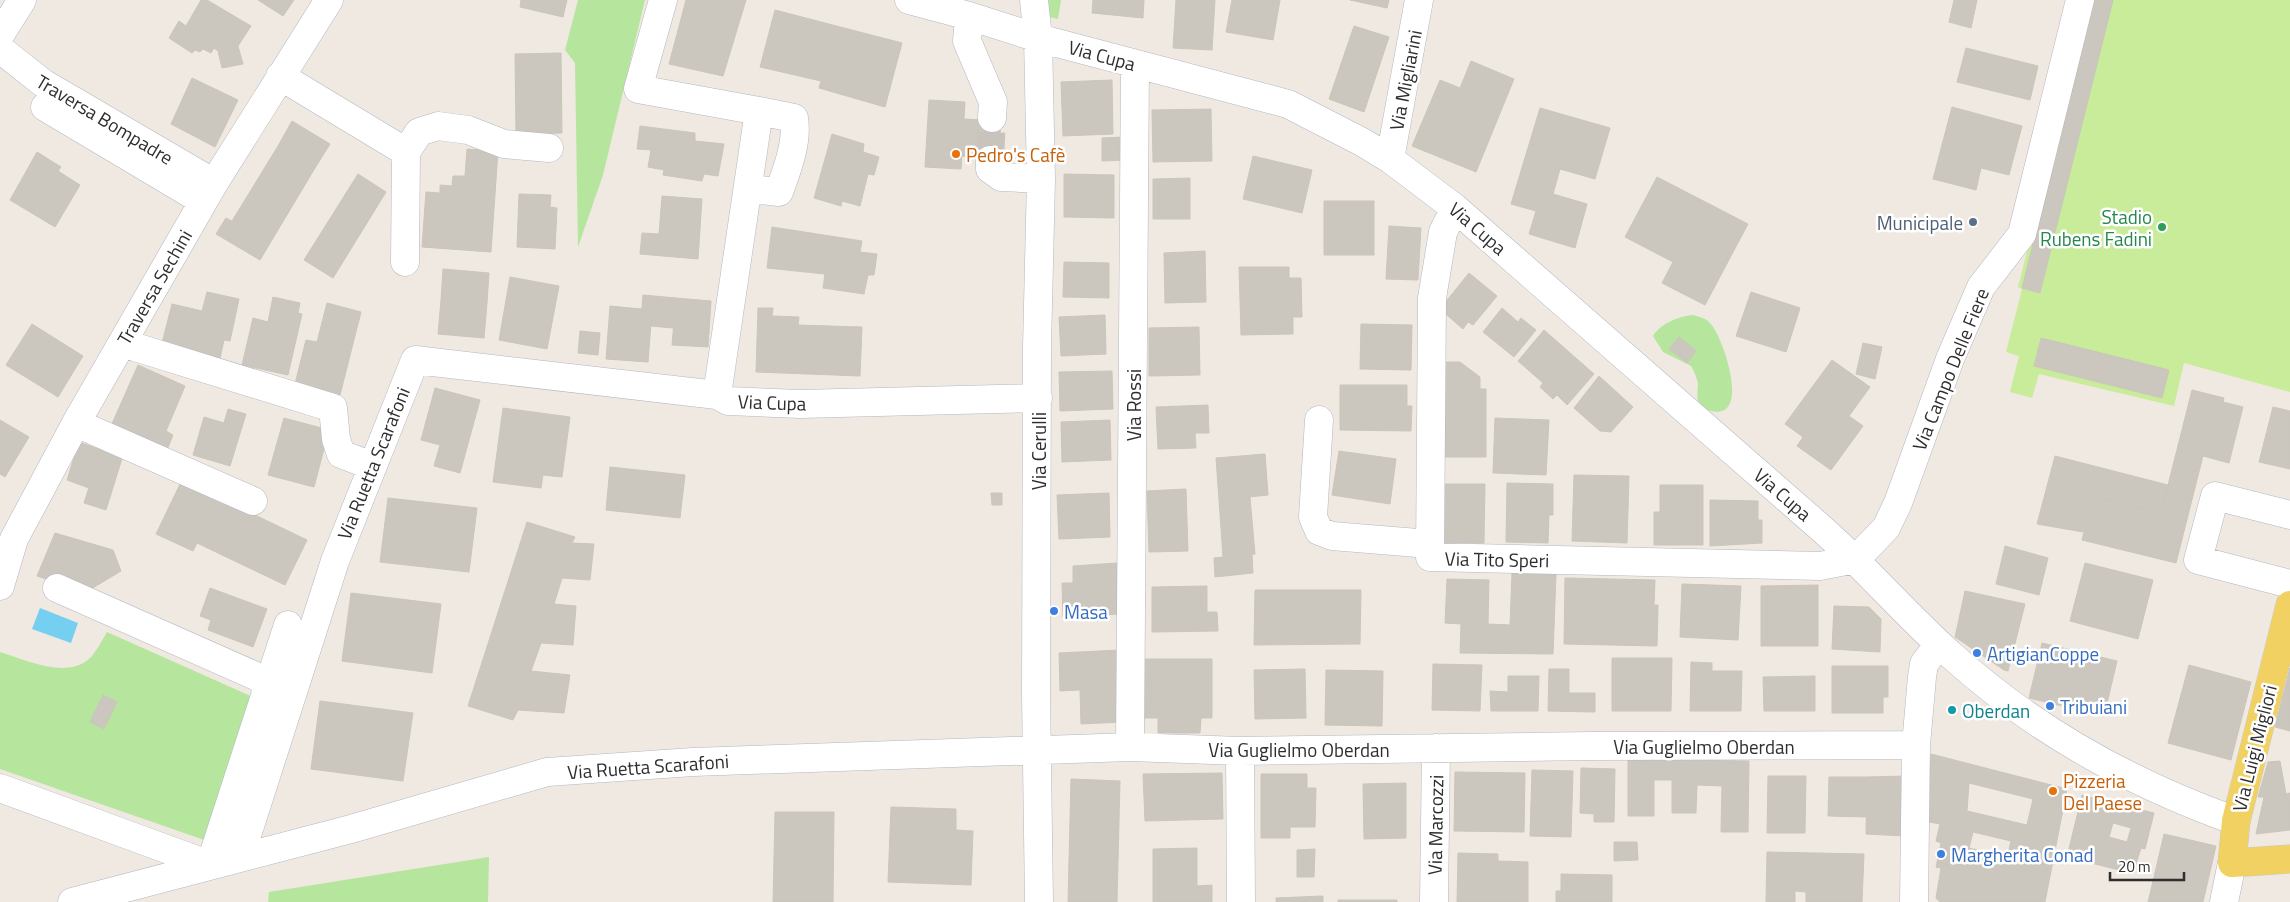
<svg xmlns="http://www.w3.org/2000/svg" width="2290" height="902" viewBox="0 0 2290 902" font-family="'Titillium Web',sans-serif">
  <rect width="100%" height="100%" fill="#efe9e1"/>
  <path fill="#b6e59e" d="M578 0H645L603 175 578 247 575 63 565 50Z
    M1040 0H1061L1058 19 1041 15Z
    M1693 315C1699 317 1706 318 1710 323 1723 336 1752 421 1711 411 1706 410 1701 408 1699 403 1696 397 1698 390 1698 384 1697 378 1694 371 1691 366L1663 352 1653 336C1660 324 1679 316 1693 315Z
    M107 632 255 698 210 842 0 769V652C27 660 66 680 90 658 97 651 102 640 107 632Z
    M489 857 488 902H268L269 892Z"/>
  <path fill="#c9ec9a" d="M2091 0H2290V392L2184 363 2174 406 2039 374 2032 398 2010 392 2019 356 2006 352 2022 289 2018 287Z"/>
  <path fill="#75cff0" d="M40 608 78 623 71 643 32 629Z"/>
  <path fill="#cbc7bf" stroke="#cbc5ba" fill-rule="evenodd" d="M201 0H207L251 26 238 46 243 64 222 68 218 51 214 48 211 53 203 49 200 52 195 50 192 53 169 38 179 21 186 26Z
    M258 0H294L283 16Z
    M521 0H567L563 17 520 7Z
    M686 0H746L723 76 669 64Z
    M1093 0H1144L1143 18 1092 13Z
    M1176 0H1215L1212 50 1173 48Z
    M1232 0H1280L1273 40 1226 32Z
    M1350 0H1389L1387 8Z
    M1954 0H1977L1971 28 1949 22Z
    M2094 0H2113L2040 293 2022 288Z
    M775 10 902 43 885 107 819 88 821 81 760 67Z
    M1354 26 1389 37 1376 76 1341 64Z
    M1966 48 2038 66 2030 100 1957 82Z
    M561 53 562 133 516 134 515 54Z
    M1471 61 1514 79 1476 172 1412 146 1440 80 1460 88Z
    M1341 64 1376 76 1364 112 1329 99Z
    M192 78 238 100 215 147 171 124Z
    M1112 80 1113 134 1063 136 1061 82Z
    M929 100 965 102 961 169 925 167Z
    M1952 107 2022 126 2009 175 1981 168 1976 190 1933 179Z
    M1540 108 1610 128 1595 179 1560 169 1553 194 1587 204 1575 248 1529 234 1536 211 1511 204Z
    M1211 109 1212 161 1153 162 1152 110Z
    M964 119 1001 121 998 159 961 156Z
    M292 121 330 144 315 168 278 146Z
    M640 126 695 133V141L724 144 718 176 704 174 702 181 663 175 664 170 648 167 651 150 637 149Z
    M832 134 864 144 863 152 879 157 874 175 868 174 860 206 842 201 841 206 814 198Z
    M1124 137 1125 160 1102 161V138Z
    M278 146 315 168 260 260 216 234 226 218 232 221Z
    M467 149 498 151 491 252 422 247 426 192 440 193V185L452 186 453 176H465Z
    M37 152 61 167 58 171 80 185 55 227 10 200Z
    M1253 156 1312 170 1302 213 1243 199Z
    M358 174 386 192 333 278 304 260Z
    M1064 174 1114 175V218L1064 217Z
    M1657 177 1748 224 1705 305 1662 283 1673 262 1625 237Z
    M1190 178V219H1153V179Z
    M519 194 551 195 550 207 557 208 555 249 517 247Z
    M662 196 702 199 698 259 640 254 642 233 659 234Z
    M1324 201H1374V255H1324Z
    M1389 226 1421 228 1418 280 1386 279Z
    M772 227 862 241 860 252 877 254 874 275H868L864 294 823 288 825 274 767 268Z
    M1205 251 1206 302 1165 303 1164 253Z
    M1064 262 1109 263V298L1063 297Z
    M1239 267H1289V278H1301L1302 317H1293V334L1241 335Z
    M443 269 489 273 487 303 441 300Z
    M1469 273 1497 296 1473 325 1468 322 1463 329 1440 309Z
    M510 277 559 286 547 349 499 340Z
    M207 292 239 299 230 341 224 340 219 363 183 355 184 348 162 343 172 304 202 311Z
    M1751 292 1800 308 1786 352 1736 336Z
    M643 295 676 298 673 328 651 326 652 310 642 309Z
    M273 297 300 303 298 313 302 314 288 375 242 365 253 318 268 322Z
    M676 298 711 301 708 347 672 345Z
    M441 300 487 303 484 338 438 334Z
    M327 303 361 312 340 395 295 384 306 340 317 342Z
    M610 306 652 310 648 362 606 359Z
    M758 308H773L772 316 799 317 798 325 862 327 860 376 756 372Z
    M1502 308 1518 322 1521 318 1536 330 1514 357 1483 332Z
    M1105 315 1106 354 1061 356 1059 317Z
    M32 324 83 356 58 397 6 365Z
    M1361 324 1412 325 1411 370 1360 369Z
    M1199 327 1200 375 1149 376V328Z
    M1544 330 1594 374 1567 405 1557 395 1553 399 1540 387 1543 383 1518 361Z
    M580 331 600 333 598 355 578 353Z
    M1679 337 1696 351 1687 363 1669 349Z
    M2041 338 2169 370 2162 398 2034 366Z
    M1863 343 1882 347 1875 379 1856 374Z
    M1832 360 1870 387 1849 416 1863 426 1831 470 1797 446 1803 437 1785 424Z
    M1441 362H1460L1480 377V389H1486V457H1442Z
    M138 365 185 386 166 431 173 435 167 450 111 426Z
    M1112 371 1113 409 1060 411 1059 372Z
    M1599 376 1633 407 1611 432 1600 431 1574 408Z
    M1340 385H1407V406H1412L1411 431 1340 430Z
    M435 388 480 400 460 473 434 466 440 445 421 440Z
    M2192 390 2224 398 2223 402 2243 407 2229 463 2203 456 2176 563 2082 540 2093 496 2161 513Z
    M1208 405 1209 433H1195L1196 448 1158 449 1156 407Z
    M2273 407 2290 411V469L2259 462Z
    M503 408 570 417 562 477 543 475 541 488 493 482Z
    M228 409 246 414 230 466 193 455 204 417 224 423Z
    M284 418 329 430 314 487 268 475Z
    M1495 418 1549 420 1546 475 1493 473Z
    M0 420 29 437 5 477 0 474Z
    M1110 420 1111 460 1062 462 1061 422Z
    M79 442 101 450 89 488 67 480Z
    M103 443 125 449 106 510 84 503Z
    M1339 451 1396 459 1390 504 1332 495Z
    M1265 454 1268 495 1219 500 1216 458Z
    M2055 456 2168 485 2161 513 2093 496 2083 532 2037 524Z
    M610 467 685 475 680 518 606 510Z
    M1574 475 1629 476 1627 543 1572 541Z
    M182 480 307 540 285 585 197 543 193 551 156 534Z
    M1507 483 1553 484V515H1549L1548 543 1506 542Z
    M1439 484H1485L1484 543H1439Z
    M1660 485H1703V545H1654V512H1660Z
    M1186 489 1188 551 1149 552 1147 491Z
    M991 493H1002V505H992Z
    M1109 493 1110 537 1059 539 1057 495Z
    M1250 497 1255 554 1223 557 1219 500Z
    M388 498 477 508 469 572 380 562Z
    M1710 500 1758 501V520H1762V543L1710 546Z
    M527 522 575 537 572 543 594 544 590 580 562 578 554 604 576 606 573 645 541 643 531 671 570 675 564 713 518 710 513 720 468 706Z
    M55 533 113 550 121 571 86 592 37 576Z
    M2005 546 2048 558 2039 595 1996 584Z
    M1252 554 1253 573 1215 577 1214 558Z
    M1117 563 1120 614 1063 617 1062 583H1073V566Z
    M2085 563 2153 580 2138 639 2070 621Z
    M1512 573 1556 574 1553 654 1460 653 1461 624 1445 623 1447 579 1489 580 1488 624 1510 625Z
    M1565 578 1655 580 1654 605H1658L1657 646 1564 644Z
    M1682 584 1741 586 1738 640 1680 637Z
    M1818 585V646H1761V586Z
    M1207 586V612H1217L1218 631 1152 632V587Z
    M210 588 267 609 253 647 208 630 211 620 200 616Z
    M1255 590H1269V632H1332V621H1342V590H1361L1360 644 1254 645Z
    M1269 590H1342V621H1332V632H1269Z
    M1965 591 2025 604 2008 671 2004 670 1955 637Z
    M351 593 441 604 432 673 342 661Z
    M1834 606 1869 607 1881 619 1880 652 1832 649Z
    M2042 643 2117 661 2104 716 2029 698Z
    M1120 650 1123 722 1081 724 1080 690 1060 691 1059 653Z
    M1612 658H1672L1671 711H1612Z
    M1143 659H1212V718H1143Z
    M1691 662 1712 663V671H1742L1741 711H1690Z
    M1433 664 1482 665 1480 711 1432 710Z
    M2189 665 2251 682 2231 760 2168 743Z
    M1832 666H1888V697H1883V713H1832Z
    M2290 668V731L2275 727Z
    M1305 669 1306 718 1255 719 1254 670Z
    M1549 669H1569V693H1595V712L1548 711Z
    M1326 670 1383 671 1382 726 1325 725Z
    M1508 676H1539L1538 711H1491L1490 691 1508 692Z
    M1815 676V711H1764L1763 677Z
    M103 695 117 702 104 729 90 722Z
    M320 701 413 713 403 781 311 769Z
    M1158 718H1201L1200 733H1158Z
    M1931 754 2067 789 2045 902H1940L1936 898 1941 868 1936 867 1941 843 1936 841 1940 824 1929 822ZM1969 783 2033 799 2027 825 1967 811ZM1973 832 2011 841 2007 857 1969 848Z
    M1628 760H1672V780H1654V816H1628Z
    M1672 760 1749 761 1748 832H1721L1722 786 1697 785 1696 813H1672Z
    M2280 761 2286 794 2290 793V830L2256 834 2264 797H2258L2268 762Z
    M1581 768 1615 769 1614 822H1594V814L1580 813Z
    M1532 770 1573 771 1571 837 1530 836Z
    M1455 772 1525 773 1524 832 1454 831Z
    M1222 773 1223 819 1145 821 1143 774Z
    M1261 774H1307V788H1316L1315 827H1290V838H1261Z
    M1768 776H1806L1805 833H1767Z
    M1907 776 1905 836 1866 834 1867 777Z
    M1829 777H1867L1866 817 1828 816Z
    M1071 779 1120 781 1117 902H1068Z
    M1406 783V838L1364 839 1363 784Z
    M2082 795 2154 813 2145 849 2141 848 2135 867 2125 864 2123 871 2067 857ZM2113 823 2131 828 2127 842 2109 837Z
    M891 807 956 809V830L973 831 971 885 888 882Z
    M775 812H834L833 902H773Z
    M2164 834 2216 846 2206 889 2154 877Z
    M1614 842H1637L1638 860 1614 861Z
    M1197 848V886L1212 885V902H1153V849Z
    M1315 849 1314 877H1297V850Z
    M1767 852 1864 854 1862 902H1806V892L1795 891V902H1766Z
    M1458 853 1498 854V861L1528 862V902H1457Z
    M1561 874 1612 875V902H1556V891H1561Z
    M2154 877 2206 889 2203 902H2148Z
    M1323 896V902H1276V898Z
    M1338 900H1397V902H1338Z"/>
  <g fill="none" stroke-linecap="round" stroke-linejoin="round">
    <path stroke="#c8c4bd" stroke-width="28" stroke-dasharray="28 14" stroke-linecap="butt" d="M990 160 992 118"/>
    <g stroke="#b4b7c1" stroke-width="29">
      <path id="minor" d="M663 0 638 89 759 111
        M909 0 969 16 1038 38 1288 104 1362 142 1390 159 1455 208C1577 315 1700 421 1822 529 1867 569 1906 615 1951 655 2033 729 2132 784 2236 821
        M1034 0 1038 38 1041 179 1037 347 1036 694 1039 902
        M969 16 967 41 993 102 992 118
        M0 35 22 0
        M0 49 43 83 214 183
        M280 76 406 152
        M45 107 203 201
        M1390 159 1419 0
        M990 160V169L1001 177 1041 179
        M1455 208 1443 232 1432 298 1430 557 1820 566 1856 559 1886 528 1898 503 1950 359 1981 287 2022 234 2080 0
        M405 262 406 152 419 132 438 126 468 130 504 144 549 148
        M122 343 333 408 336 439 341 454 372 466
        M717 395 759 111 794 118C798 142 787 170 779 192L749 189
        M1319 420 1313 517 1319 531 1332 536 1430 544
        M76 423 253 501
        M2290 515 2215 496 2198 560 2290 584
        M0 586 14 539 76 423 214 183 329 0
        M57 588 269 682
        M1130 747 1135 64
        M1240 751 1241 902
        M0 788 210 865 288 625
        M240 857 335 561 415 360 717 395 728 401 800 404 1038 398
        M72 902 351 829 547 772 693 762 1130 747 1240 751 1590 746 1916 745
        M1434 902 1436 748
        M1914 902 1916 745 1922 677 1924 664 1939 644
        M2224 902 2232 863"/>
    </g>
    <g stroke="#c9c9c9" stroke-width="29">
      <path id="major" d="M2290 605 2236 821 2232 863 2290 859"/>
    </g>
    <use href="#minor" stroke="#fff" stroke-width="28"/>
    <use href="#major" stroke="#f2d163" stroke-width="28"/>
  </g>
  <g fill="#e8710a" stroke="#fff" stroke-width="2">
    <circle cx="956" cy="154" r="5"/>
    <circle cx="2053" cy="791" r="5"/>
  </g>
  <circle fill="#5c6f8a" stroke="#fff" stroke-width="2" cx="1973" cy="222" r="5"/>
  <circle fill="#2e9e5b" stroke="#fff" stroke-width="2" cx="2162" cy="227" r="5"/>
  <g fill="#3f7fe0" stroke="#fff" stroke-width="2">
    <circle cx="1054" cy="611" r="5"/>
    <circle cx="1977" cy="653" r="5"/>
    <circle cx="2050" cy="706" r="5"/>
    <circle cx="1941" cy="854" r="5"/>
  </g>
  <circle fill="#0f9aa8" stroke="#fff" stroke-width="2" cx="1952" cy="710" r="5"/>
  <g text-anchor="middle" dominant-baseline="central" stroke-width="5" stroke-linejoin="round" paint-order="stroke">
    <g font-size="19" fill="#2e2e2e" stroke="#fff">
      <text transform="translate(1102 55) rotate(15)">Via Cupa</text>
      <text transform="translate(1405 80) rotate(-79)">Via Migliarini</text>
      <text transform="translate(105 119) rotate(31)">Traversa Bompadre</text>
      <text transform="translate(1478 228) rotate(41)">Via Cupa</text>
      <text transform="translate(154 287) rotate(-60)">Traversa Sechini</text>
      <text transform="translate(1950 369) rotate(-68)">Via Campo Delle Fiere</text>
      <text transform="translate(772 402) rotate(2)">Via Cupa</text>
      <text transform="translate(1133 405) rotate(-90)">Via Rossi</text>
      <text transform="translate(1038 451) rotate(-90)">Via Cerulli</text>
      <text transform="translate(373 463) rotate(-68)">Via Ruetta Scarafoni</text>
      <text transform="translate(1783 494) rotate(41)">Via Cupa</text>
      <text transform="translate(1497 559) rotate(1)">Via Tito Speri</text>
      <text x="1704" y="746">Via Guglielmo Oberdan</text>
      <text transform="translate(2254 748) rotate(-76)">Via Luigi Migliori</text>
      <text x="1299" y="749">Via Guglielmo Oberdan</text>
      <text transform="translate(648 766) rotate(-4)">Via Ruetta Scarafoni</text>
      <text transform="translate(1435 825) rotate(-89)">Via Marcozzi</text>
    </g>
    <g font-size="19" fill="#c56008" stroke="#fff" text-anchor="start">
      <text x="966" y="154">Pedro's Cafè</text>
      <text x="2063" y="780">Pizzeria<tspan x="2063" dy="22">Del Paese</tspan></text>
    </g>
    <g font-size="19" fill="#27864d" stroke="#fff" text-anchor="end">
      <text x="2152" y="216">Stadio<tspan x="2152" dy="22">Rubens Fadini</tspan></text>
    </g>
    <g font-size="19" fill="#4e5e75" stroke="#fff" text-anchor="end">
      <text x="1963" y="222">Municipale</text>
    </g>
    <g font-size="19" fill="#366cbe" stroke="#fff" text-anchor="start">
      <text x="1064" y="611">Masa</text>
      <text x="1987" y="653">ArtigianCoppe</text>
      <text x="2060" y="706">Tribuiani</text>
      <text x="1951" y="854">Margherita Conad</text>
    </g>
    <g font-size="19" fill="#0d838f" stroke="#fff" text-anchor="start">
      <text x="1962" y="710">Oberdan</text>
    </g>
  </g>
  <path d="M2110 872v8h74v-8" fill="none" stroke="#2e2e2e" stroke-width="2.5"/>
  <text x="2118" y="872" font-size="15" fill="#2e2e2e" stroke="#ffffff" stroke-width="4" paint-order="stroke">20 m</text>
</svg>
